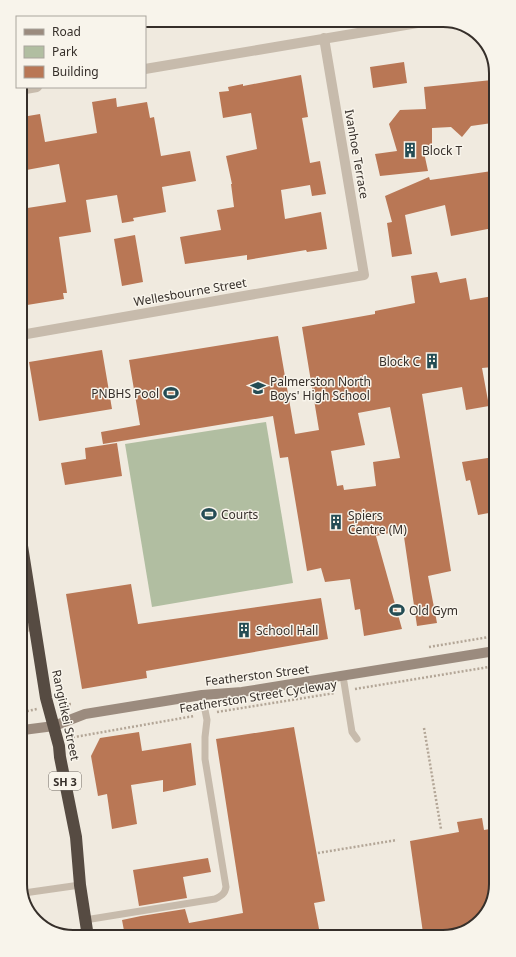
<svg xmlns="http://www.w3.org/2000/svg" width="516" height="957" viewBox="0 0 516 957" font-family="'Noto Sans',sans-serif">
  <rect width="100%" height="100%" fill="#f0eadf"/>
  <path fill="#b1bea1" d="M266 422 293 583 152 607 125 444Z"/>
  <path fill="#b97755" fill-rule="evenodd" d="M404 62 407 83 373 88 370 67Z
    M301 75 308 117 302 118 310 163 320 161 326 194 312 196 310 185 281 190 285 219 321 212 327 249 307 252 306 250 247 260V255L185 264 180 237 221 230 217 210 234 207 231 184H232L226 156 257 149 251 113 223 118 219 92 229 91 228 87 243 84V86Z
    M492 80V123L471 126 462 137 451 127 432 128V145L423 148 428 171 380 176 375 154 397 151 389 124 400 110 426 109 424 87Z
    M116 98 117 107 147 102 150 118 154 117 161 156 190 151 196 181 162 187 166 212 133 218 134 221 122 223 117 195 86 200 91 232 59 237 67 293H63L64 299 21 306V209L66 202 59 164 21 171 20 146 27 145 22 117 40 114 45 142 91 134 97 133 92 102Z
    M492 171 493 228 451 236 445 205 405 215 412 254 392 257 387 223 392 222 385 196 429 177 430 180Z
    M135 235 143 282 122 286 114 239Z
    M437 272 440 283 466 278 470 300 493 296V367L482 368 489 406 466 410 462 387 422 394 451 571 428 576 437 623 417 626 403 530 376 536 402 629 364 636 360 609 355 610 350 579 325 582 321 568 307 571 288 457 280 458 273 416 103 444 101 432 140 425 129 360 278 336 295 434 319 430 302 327 375 314V311L415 303 411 276ZM390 407 400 458 373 462 376 486 344 490 343 485 337 486 331 451 365 445 358 413Z
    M102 350 112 409 39 421 29 362Z
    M117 443 122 476 65 485 61 463 86 459 85 448Z
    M494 457V512L478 515 470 480 466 481 462 462Z
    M131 584 138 624 321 598 328 639 146 671 147 678 82 689 66 594Z
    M294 727 325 901 314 903 320 934 125 936 122 920 141 916 185 909 189 923 243 913 216 739Z
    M139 732 142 751 191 743 196 785 163 792V780L131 785 137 824 112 829 107 794 98 796 91 756 100 738Z
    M482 818 484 830 496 828V884L487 914 463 933H423L410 841 459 832 457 822Z
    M208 858 211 872 183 877 187 898 139 906 133 870Z"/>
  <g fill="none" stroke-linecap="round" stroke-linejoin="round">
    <path stroke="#b3a697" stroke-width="2.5" stroke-dasharray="2 2" stroke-linecap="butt" d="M429 647 495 636
      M355 689 495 666
      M61 705 72 704
      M23 712 37 709
      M217 712 335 693
      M424 728 441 829
      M69 738 194 716
      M318 853 397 840"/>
    <path stroke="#c7bbac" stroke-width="7" d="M23 629 35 627
      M343 676 352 732 357 739
      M24 893 80 885
      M85 920 215 899C221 896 225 894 226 887L205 759V737L207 720 202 695"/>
    <path stroke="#c7bbac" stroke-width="10" d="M145 69 435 20
      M20 90 37 87
      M21 335 364 275 324 38"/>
    <path stroke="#9b8b7e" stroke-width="10" d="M23 730 54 726 85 714 202 695 242 692 495 651"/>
    <path stroke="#564b42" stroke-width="12" d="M22 546 46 698 59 746 60 757 76 837 80 885 88 937"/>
  </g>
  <defs>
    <g id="building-bare" transform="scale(1.2)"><path d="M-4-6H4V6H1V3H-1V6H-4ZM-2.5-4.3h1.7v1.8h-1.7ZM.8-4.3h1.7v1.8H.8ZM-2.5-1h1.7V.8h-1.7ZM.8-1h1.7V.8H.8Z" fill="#244c54" stroke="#f8f4eb" stroke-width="2.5" paint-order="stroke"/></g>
    <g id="school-bare" transform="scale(1.2)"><path d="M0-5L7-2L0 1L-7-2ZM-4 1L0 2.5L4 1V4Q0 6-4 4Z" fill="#244c54" stroke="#f8f4eb" stroke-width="2.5" paint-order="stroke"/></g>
    <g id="stadium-bare" transform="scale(1.2)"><path d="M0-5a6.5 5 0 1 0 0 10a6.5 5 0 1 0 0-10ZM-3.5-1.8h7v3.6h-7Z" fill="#244c54" stroke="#f8f4eb" stroke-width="2.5" paint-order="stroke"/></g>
  </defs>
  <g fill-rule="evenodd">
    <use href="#building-bare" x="410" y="150"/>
    <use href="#building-bare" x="432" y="361"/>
    <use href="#school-bare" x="258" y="388"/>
    <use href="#stadium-bare" x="171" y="393"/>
    <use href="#stadium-bare" x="209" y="514"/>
    <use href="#building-bare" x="336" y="522"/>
    <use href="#stadium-bare" x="397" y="610"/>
    <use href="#building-bare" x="244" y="630"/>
  </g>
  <g text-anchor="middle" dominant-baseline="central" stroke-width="3" stroke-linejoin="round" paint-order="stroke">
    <rect fill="#f8f4eb" stroke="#706a64" stroke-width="1" x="49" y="772" width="32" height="18" rx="3"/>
    <g font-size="11" font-weight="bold" fill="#362f2a">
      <text x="65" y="781">SH 3</text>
    </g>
    <g font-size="12" fill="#362f2a" stroke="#f8f4eb" text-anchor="start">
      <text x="422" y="150">Block T</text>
      <text x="420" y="361" text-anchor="end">Block C</text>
      <text x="270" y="381">Palmerston North<tspan x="270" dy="14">Boys' High School</tspan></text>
      <text x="159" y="393" text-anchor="end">PNBHS Pool</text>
      <text x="221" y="514">Courts</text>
      <text x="348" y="515">Spiers<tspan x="348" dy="14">Centre (M)</tspan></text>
      <text x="409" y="610">Old Gym</text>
      <text x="256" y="630">School Hall</text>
    </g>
    <g font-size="12" fill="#362f2a" stroke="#f8f4eb">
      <text transform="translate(357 154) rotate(80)">Ivanhoe Terrace</text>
      <text transform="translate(190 292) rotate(-10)">Wellesbourne Street</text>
      <text transform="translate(257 675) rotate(-7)">Featherston Street</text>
      <text transform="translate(258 696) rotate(-9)">Featherston Street Cycleway</text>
      <text transform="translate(66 715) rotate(78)">Rangitikei Street</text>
    </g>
  </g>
  <path d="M0 0H516V957H0ZM73 27H443A46 46 0 0 1 489 73V884A46 46 0 0 1 443 930H73A46 46 0 0 1 27 884V73A46 46 0 0 1 73 27Z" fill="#f8f4eb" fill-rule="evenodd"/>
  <path fill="none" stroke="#362f2a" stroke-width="2" d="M73 27H443A46 46 0 0 1 489 73V884A46 46 0 0 1 443 930H73A46 46 0 0 1 27 884V73A46 46 0 0 1 73 27Z"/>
  <rect x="16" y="16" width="130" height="72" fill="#f8f4eb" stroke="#aaa59e"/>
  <rect x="24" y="29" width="20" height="6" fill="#9b8b7e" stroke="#aaa59e"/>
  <text x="52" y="36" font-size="12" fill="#362f2a">Road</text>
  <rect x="24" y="46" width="20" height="12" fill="#b1bea1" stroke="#aaa59e"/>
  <text x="52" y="56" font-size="12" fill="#362f2a">Park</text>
  <rect x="24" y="66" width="20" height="12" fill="#b97755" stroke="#aaa59e"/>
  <text x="52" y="76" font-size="12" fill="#362f2a">Building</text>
</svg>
